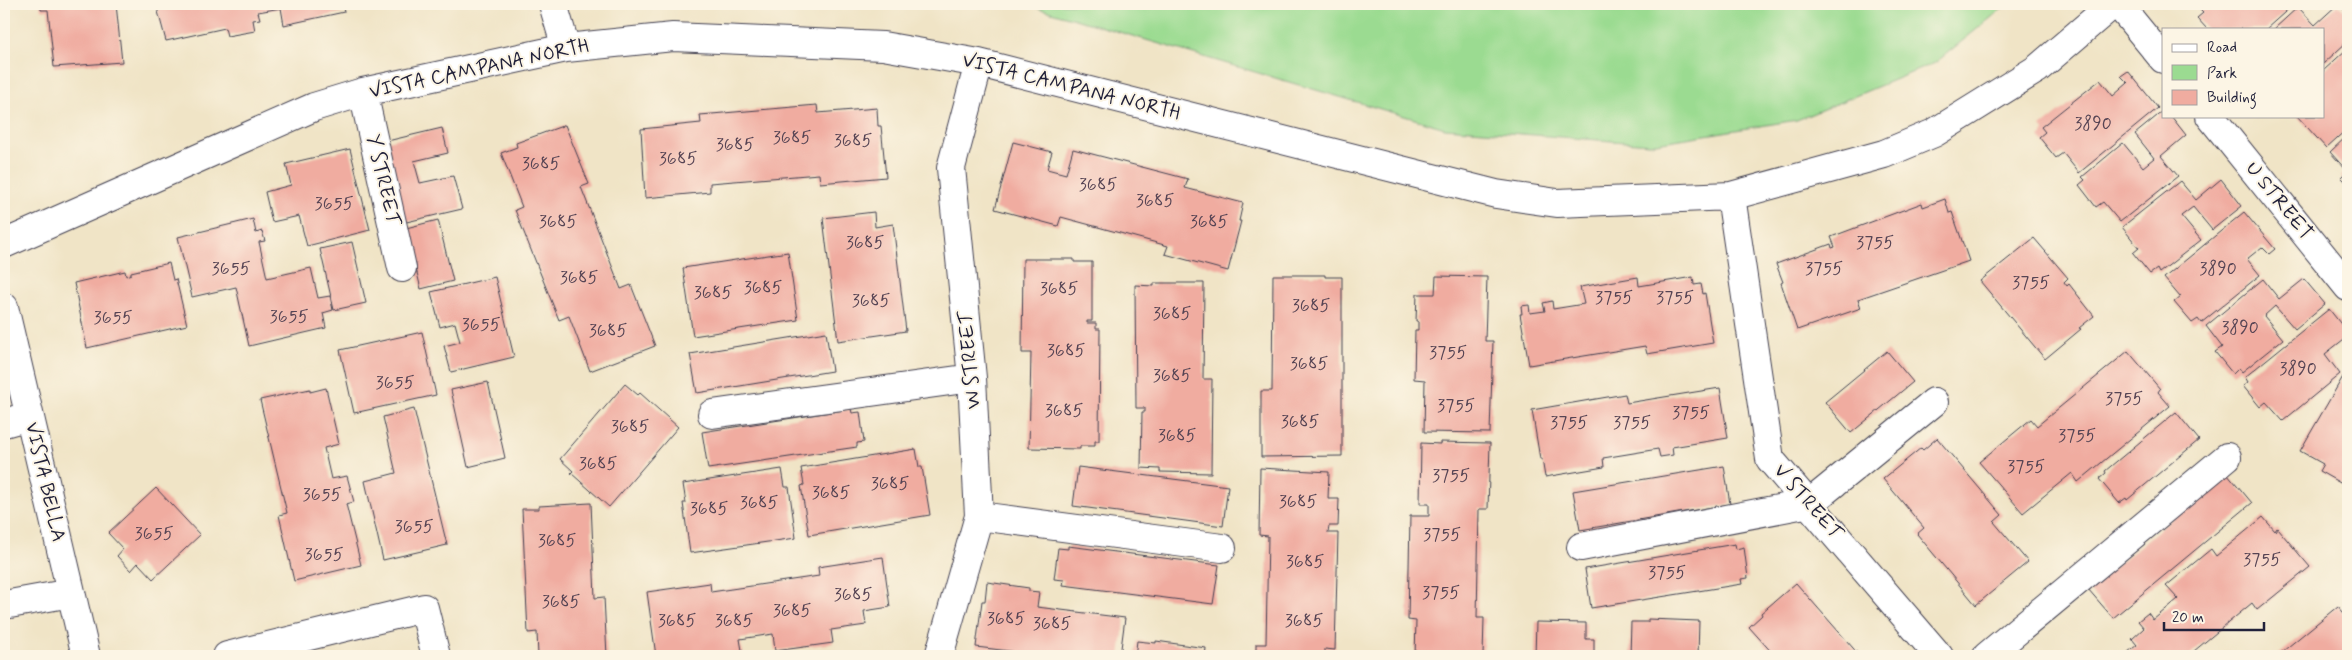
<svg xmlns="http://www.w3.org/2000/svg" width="2352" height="660" viewBox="0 0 2352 660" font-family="Mynerve,sans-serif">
  <rect width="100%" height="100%" fill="#fcf5e5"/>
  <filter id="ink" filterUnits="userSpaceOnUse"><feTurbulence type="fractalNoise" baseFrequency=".02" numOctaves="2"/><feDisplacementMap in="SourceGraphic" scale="10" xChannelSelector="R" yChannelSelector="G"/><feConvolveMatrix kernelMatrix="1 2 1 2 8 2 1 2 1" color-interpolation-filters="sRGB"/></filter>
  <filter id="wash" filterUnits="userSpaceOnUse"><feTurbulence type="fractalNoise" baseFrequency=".0096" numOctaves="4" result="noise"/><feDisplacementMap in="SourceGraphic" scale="20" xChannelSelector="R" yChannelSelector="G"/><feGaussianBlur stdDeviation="1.12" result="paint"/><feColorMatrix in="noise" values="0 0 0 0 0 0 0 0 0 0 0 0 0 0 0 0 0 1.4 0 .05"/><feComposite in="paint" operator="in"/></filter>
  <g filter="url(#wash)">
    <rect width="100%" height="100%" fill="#f0e4c6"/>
    <path fill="#9bdb91" stroke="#5e7e66" d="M1024 4H2008L1935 63 1797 120 1650 144 1445 128Z"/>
    <g id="blocks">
      <path fill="#f0aca0" d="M40 4H116L122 62 54 67 48 10H41Z
        M156 4H342L344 12 284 25 281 8 258 12 260 19 253 20 255 31 227 36 225 28 166 41Z
        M2206 4H2294L2266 29H2207L2197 18 2203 13 2200 10Z
        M2338 4 2348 13V41L2323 64V29H2274L2298 7 2315 25Z
        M2348 48V128L2326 148 2297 116H2323V71Z
        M2128 71 2158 108 2079 173 2063 153 2056 158 2039 137 2045 132 2041 127 2100 80 2113 96 2128 83 2121 76Z
        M817 105 818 113 877 108 878 126H881L886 177 820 183 819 174 710 183V192L645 198 641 129 701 123 700 115Z
        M2163 111V116H2171L2186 135 2161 156 2178 176 2120 222 2103 202 2096 207 2079 185 2085 180 2082 177 2123 143 2143 167 2154 158 2135 134Z
        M565 125 589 184 581 187 621 289 631 285 655 346 590 371 569 316 559 320 515 210 522 207 501 153 517 147 516 143Z
        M442 128 448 153 414 161 420 183 453 176 462 209 398 224 379 143Z
        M2348 135V184L2341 177 2347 171 2330 152Z
        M1013 142 1052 152 1047 169 1066 174 1073 149 1188 179 1185 188 1243 203 1239 221H1241L1228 271 1165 254 1168 246 1061 217 1058 226 995 209Z
        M350 149 370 230 307 246 299 216 272 222 265 192 291 185 286 164Z
        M2221 179 2242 206 2212 230 2193 207 2181 216 2201 240 2159 273 2157 269 2150 274 2133 253 2139 248 2122 227 2180 181 2196 200Z
        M1945 199 1949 213 1952 212 1969 261 1858 299 1861 308 1797 330 1781 283 1783 282 1776 264 1831 244 1832 248 1835 247 1831 237 1922 203 1923 207Z
        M874 212 875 227 893 224 906 331 838 341 823 218Z
        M2244 212 2275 249 2269 254 2262 247 2247 259 2260 275 2201 323 2198 319 2192 323 2174 302 2180 297 2164 278Z
        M253 219 256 233 262 231 265 241 259 242 267 278 311 268 318 298 330 296 333 310 323 313 326 328 249 346 236 287 192 297 178 237Z
        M438 220 453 281 421 289 406 228Z
        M2034 238 2068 278 2064 282 2067 286 2069 284 2094 316 2079 328 2081 329 2045 359 1980 281Z
        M352 242 366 303 334 310 320 249Z
        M788 252 798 320 693 336 683 268Z
        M1023 259H1074V262H1092V321H1087V323H1096V329H1100L1099 441H1095V446H1080V449L1029 448 1031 353H1022Z
        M169 263 173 280 176 279 187 325 87 348 74 283 125 271 126 276 131 274V272Z
        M1273 275H1325V277H1342V456L1261 457V391H1272Z
        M1436 276 1487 277 1485 341H1493L1490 433 1424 432 1425 380 1414 379 1415 330H1418V321H1416L1417 294H1435Z
        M495 277 514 357 451 372 444 346 460 342 455 323 440 327 431 292Z
        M1638 277 1639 286 1693 277 1694 285 1701 284 1703 294 1705 293 1713 343 1647 354 1645 346 1529 365 1520 314H1522L1521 306 1529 305 1530 313 1545 311 1543 303 1552 301 1553 309 1584 304 1580 287Z
        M2263 279 2279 299 2304 279 2325 304 2295 329 2275 306 2264 316 2283 339 2242 372 2239 368 2233 374 2215 352 2222 347 2206 326Z
        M1154 283H1204L1203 379H1212L1211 473 1160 472V469L1141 468 1142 412H1145V408H1136L1135 285 1154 286Z
        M2329 309 2348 333V336L2325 354 2340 374 2283 421 2266 402 2260 407 2243 386 2248 382 2245 377Z
        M422 332 436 395 354 413 340 350Z
        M826 332 832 371 697 393 690 354Z
        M1887 351 1913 382 1851 433 1825 402Z
        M2128 351 2160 389 2158 392 2170 406 2078 482 2072 473 2023 513 1979 462 2031 419 2037 426Z
        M2348 368V480L2346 478 2342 484 2319 471 2323 464 2300 451Z
        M488 382 505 458 468 467 451 390Z
        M625 384 638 395 640 393 678 427 609 507 571 473 573 471 560 459Z
        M326 388 339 444 324 448 331 479 347 476 354 502 346 504 361 565 294 581 279 515 287 513 260 400 310 389V392Z
        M1720 388 1728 438 1672 447 1673 455 1660 457 1658 449 1603 458 1604 467 1545 477 1542 459H1540L1532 410 1625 394 1627 403Z
        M414 409 447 545 383 560 365 481 396 473 383 417Z
        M851 409 852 413 860 412 864 442 857 443V447L708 469 702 432Z
        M2176 412 2199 440 2127 500 2126 498 2119 503 2099 479 2106 473 2105 471Z
        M1937 438 2002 515 1994 522 2028 562 1976 605 1917 534 1924 528 1883 479 1921 448 1923 450Z
        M1440 442 1490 443 1488 509H1479L1477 618H1484L1483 656H1415L1416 621 1408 620 1410 516H1429V504H1420L1421 443 1440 444Z
        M916 449 919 467H922L930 515 809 535 801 486 804 485 801 468Z
        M1724 466 1730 504 1580 530 1573 491Z
        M1078 467 1228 486 1223 526 1073 506Z
        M1260 468 1329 472 1328 499H1339L1338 526H1329L1328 533H1338L1335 650 1325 649V656H1256V644H1266L1268 536 1259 535Z
        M782 469 785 487H789L796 538 690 553 683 503H686L683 484Z
        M2227 473 2252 503 2113 618 2088 589Z
        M156 488 200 535 153 579 138 563 131 571 117 556 123 549 108 533Z
        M591 503 595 598 604 597 607 656H538L537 632 528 633 522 509H539V506Z
        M2263 517 2275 531 2277 528 2310 567 2257 610 2252 603 2188 656H2123L2137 645 2132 639 2144 628 2138 621 2148 613 2153 620 2178 599 2166 586 2211 549 2216 556Z
        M1735 544 1736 549 1744 547 1748 578 1741 579 1742 584 1591 608 1585 569Z
        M1068 546 1219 565 1213 604 1063 585 1064 580 1054 579 1058 548 1068 549Z
        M883 557 890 607 864 611 866 625 831 630 833 643 775 651 773 634 740 639 743 656H717V652L689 656H656L647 592 710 583 711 592 819 576 818 567Z
        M987 582 1029 588V591L1039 592 1037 607 1125 618 1120 656H1051L976 647 982 601H985Z
        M1796 583 1860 656H1775L1749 627 1762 615 1761 613Z
        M2338 606 2348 618V656H2277Z
        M1648 619 1699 621 1698 656H1630L1631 622H1648Z
        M1536 622 1586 623V639H1594V653H1604V656H1535Z
        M1137 641 1156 643V641L1206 648 1205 656H1135Z"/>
    </g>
  </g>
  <g filter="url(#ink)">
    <use href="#blocks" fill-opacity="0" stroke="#413f50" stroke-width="1"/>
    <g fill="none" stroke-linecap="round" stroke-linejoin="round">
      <g stroke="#413f50" stroke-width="30">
        <path id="minor" d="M553 4 566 48
          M2118 4 2163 59
          M363 92 402 268
          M2210 116 2348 287
          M1731 196 1770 459 1939 656
          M4 244 314 107 363 92 566 48 673 37 883 46 979 63 1496 194 1557 203 1731 196 1884 154 1934 133 2037 69 2113 4
          M4 307 86 656
          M712 414 972 378
          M4 423 29 416
          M979 516 1222 548
          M1581 547 1810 503 1934 402
          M4 605 71 593
          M227 656 424 608 436 656
          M939 656 979 516 972 378 951 168 979 63
          M1987 656 2227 457"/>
      </g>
      <use href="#minor" stroke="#fff" stroke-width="28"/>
    </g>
  </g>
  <g text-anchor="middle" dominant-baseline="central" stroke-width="4" stroke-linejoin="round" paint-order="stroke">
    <g font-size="18" fill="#564454">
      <text x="2093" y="124">3890</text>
      <text x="792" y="138">3685</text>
      <text x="853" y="141">3685</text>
      <text x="735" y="145">3685</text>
      <text x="678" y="159">3685</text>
      <text x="541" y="164">3685</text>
      <text x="1098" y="185">3685</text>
      <text x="1155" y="201">3685</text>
      <text x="334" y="204">3655</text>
      <text x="558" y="222">3685</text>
      <text x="1209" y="222">3685</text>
      <text x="865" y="243">3685</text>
      <text x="1875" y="243">3755</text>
      <text x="231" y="269">3655</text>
      <text x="1824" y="269">3755</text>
      <text x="2218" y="269">3890</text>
      <text x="579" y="278">3685</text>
      <text x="2031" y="283">3755</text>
      <text x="763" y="288">3685</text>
      <text x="1059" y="289">3685</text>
      <text x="713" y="293">3685</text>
      <text x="1614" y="298">3755</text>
      <text x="1675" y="298">3755</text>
      <text x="871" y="301">3685</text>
      <text x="1311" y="306">3685</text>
      <text x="1172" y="314">3685</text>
      <text x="289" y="317">3655</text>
      <text x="113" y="318">3655</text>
      <text x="481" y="325">3655</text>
      <text x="2240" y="328">3890</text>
      <text x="608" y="331">3685</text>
      <text x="1066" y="351">3685</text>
      <text x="1448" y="353">3755</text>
      <text x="1309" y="364">3685</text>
      <text x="2298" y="369">3890</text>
      <text x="1172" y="376">3685</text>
      <text x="395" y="383">3655</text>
      <text x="2124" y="399">3755</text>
      <text x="1456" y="406">3755</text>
      <text x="1064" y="411">3685</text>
      <text x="1691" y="413">3755</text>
      <text x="1300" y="422">3685</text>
      <text x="1569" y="423">3755</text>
      <text x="1632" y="423">3755</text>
      <text x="630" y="427">3685</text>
      <text x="1177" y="436">3685</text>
      <text x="2077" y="436">3755</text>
      <text x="598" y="464">3685</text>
      <text x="2026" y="467">3755</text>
      <text x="1451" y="476">3755</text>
      <text x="890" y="484">3685</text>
      <text x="831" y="493">3685</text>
      <text x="322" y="495">3655</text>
      <text x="1298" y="502">3685</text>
      <text x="759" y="503">3685</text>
      <text x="709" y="509">3685</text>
      <text x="414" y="527">3655</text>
      <text x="154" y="534">3655</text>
      <text x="1442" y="535">3755</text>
      <text x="557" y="541">3685</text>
      <text x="324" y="555">3655</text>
      <text x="2262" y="560">3755</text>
      <text x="1305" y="562">3685</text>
      <text x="1667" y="573">3755</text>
      <text x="1441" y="593">3755</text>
      <text x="853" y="595">3685</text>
      <text x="561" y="602">3685</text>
      <text x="792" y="611">3685</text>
      <text x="1006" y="619">3685</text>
      <text x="677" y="621">3685</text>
      <text x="734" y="621">3685</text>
      <text x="1304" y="621">3685</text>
      <text x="1052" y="624">3685</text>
    </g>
    <g font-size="20" fill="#22223b" stroke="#fcf5e5">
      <text transform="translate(479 69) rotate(-12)">VISTA CAMPANA NORTH</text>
      <text transform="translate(1071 87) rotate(14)">VISTA CAMPANA NORTH</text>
      <text transform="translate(383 180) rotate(77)">Y STREET</text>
      <text transform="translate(2279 201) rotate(51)">U STREET</text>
      <text transform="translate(970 360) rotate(-95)">W STREET</text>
      <text transform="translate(45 482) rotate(77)">VISTA BELLA</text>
      <text transform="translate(1808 502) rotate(49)">V STREET</text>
    </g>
  </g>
  <rect width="2352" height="660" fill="none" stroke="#fcf5e5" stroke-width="20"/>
  <rect x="2162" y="28" width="162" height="90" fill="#fcf5e5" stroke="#a5a1a1"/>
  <rect x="2172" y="44" width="25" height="8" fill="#ffffff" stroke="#a5a1a1"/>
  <text x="2207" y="52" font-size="15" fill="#22223b">Road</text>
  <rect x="2172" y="65" width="25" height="15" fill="#9bdb91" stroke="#a5a1a1"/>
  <text x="2207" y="78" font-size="15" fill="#22223b">Park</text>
  <rect x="2172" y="90" width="25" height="15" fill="#f0aca0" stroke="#a5a1a1"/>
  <text x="2207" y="102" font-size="15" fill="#22223b">Building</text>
  <path d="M2164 622v8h100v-8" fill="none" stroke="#22223b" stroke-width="2.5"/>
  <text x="2172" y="622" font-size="15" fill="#22223b" stroke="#fcf5e5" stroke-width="4" paint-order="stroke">20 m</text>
</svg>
